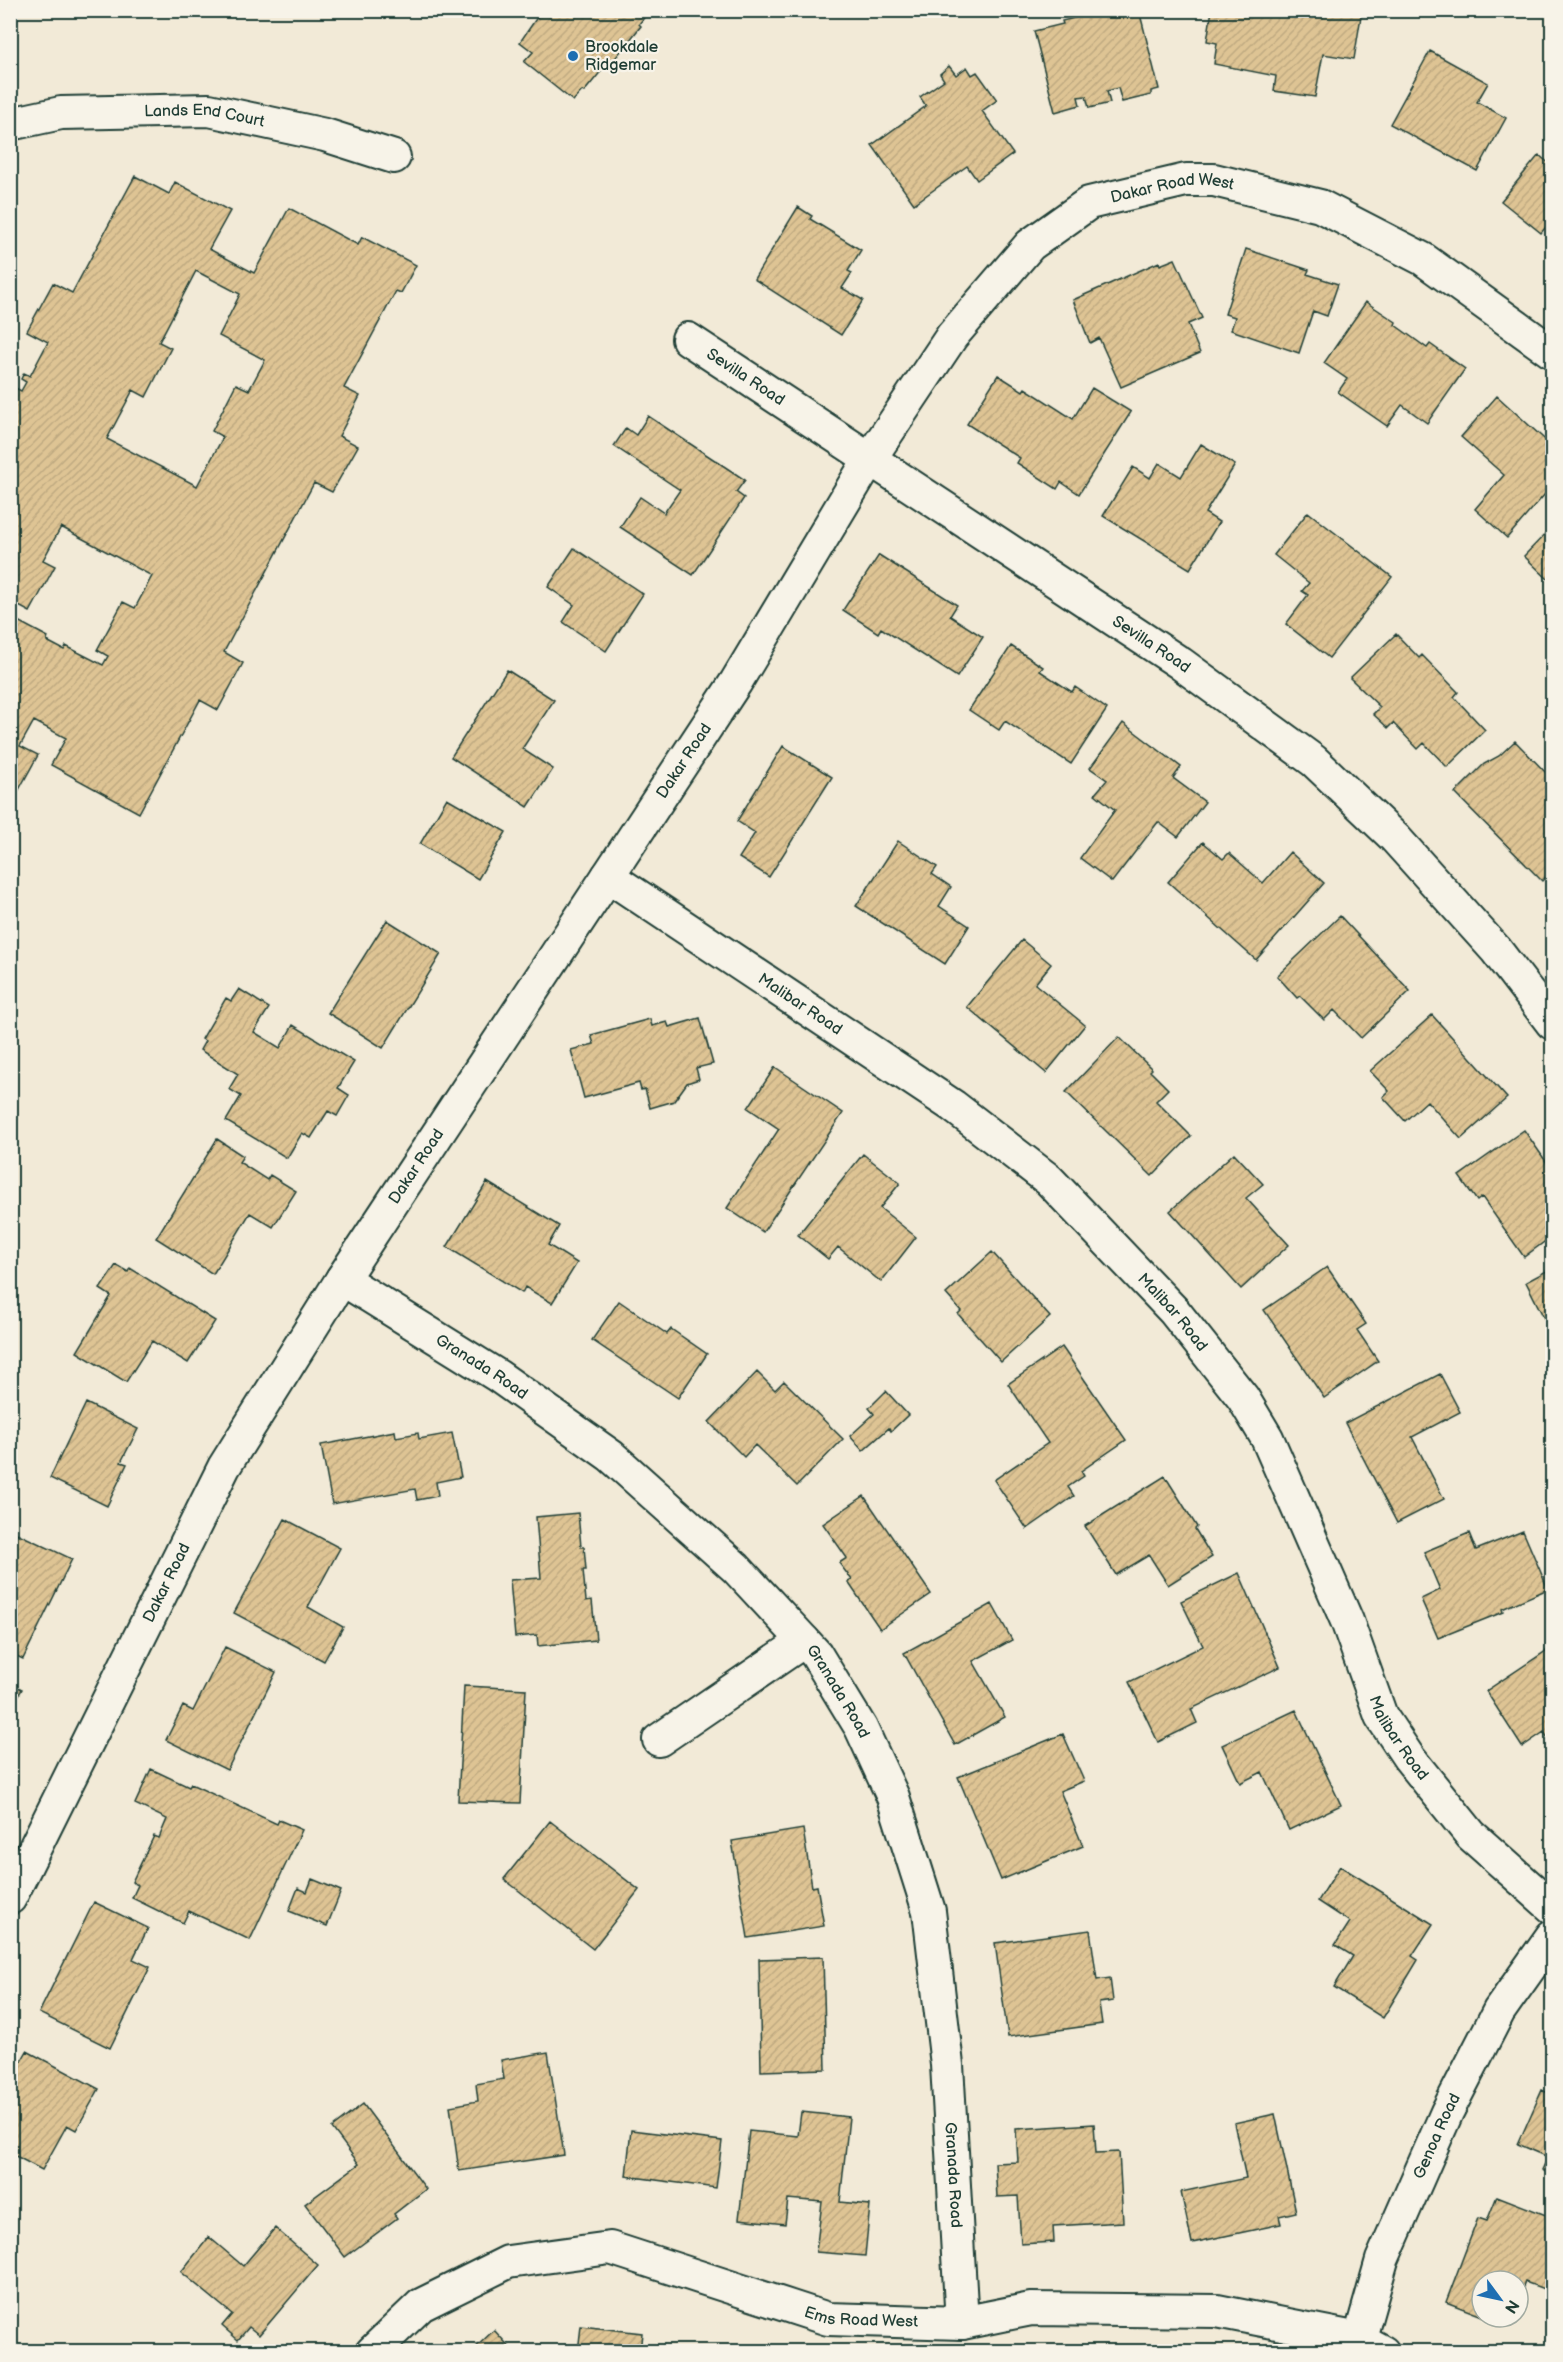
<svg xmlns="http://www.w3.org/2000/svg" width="1563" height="2362" viewBox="0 0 1563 2362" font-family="'Balsamiq Sans',sans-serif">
  <defs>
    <pattern id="building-hatch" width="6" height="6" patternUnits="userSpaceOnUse" patternTransform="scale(1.5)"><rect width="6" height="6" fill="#dec494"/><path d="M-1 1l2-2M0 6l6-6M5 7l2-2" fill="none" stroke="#bea980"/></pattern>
  </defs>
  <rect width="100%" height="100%" fill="#f2ead7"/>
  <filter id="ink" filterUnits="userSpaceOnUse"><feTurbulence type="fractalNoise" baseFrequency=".0167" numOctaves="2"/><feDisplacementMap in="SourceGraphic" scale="12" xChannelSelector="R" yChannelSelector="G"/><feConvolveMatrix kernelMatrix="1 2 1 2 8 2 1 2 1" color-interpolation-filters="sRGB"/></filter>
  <g filter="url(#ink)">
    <path fill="url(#building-hatch)" stroke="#1f3d34" stroke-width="1.5" fill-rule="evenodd" d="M542 10H650L639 24 641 26 613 61 611 59 584 92 582 91 573 101 524 62 533 52 520 42Z
      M1130 10H1139L1159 89 1151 91V95L1122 102 1118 88 1107 91 1110 103 1089 108 1086 96 1078 97 1080 105 1055 112 1034 31 1063 24 1062 21 1102 11 1103 17Z
      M1212 10H1362L1354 59 1323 54 1315 97 1274 91 1276 76 1214 64 1217 43 1207 41Z
      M1430 51 1488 83 1477 102 1506 118 1477 171 1390 124Z
      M949 66 956 75 967 67 972 75 977 72 997 100 982 111 1013 154 977 180 967 166 914 204 872 145 926 106 920 97 944 80 940 74Z
      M1539 155 1552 166V232L1546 227 1541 233 1501 201Z
      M135 176 169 194 175 182 230 211 209 249 254 273 289 208 358 245 362 237 416 265 401 293 396 291 344 388 360 396 339 436 358 446 332 492 314 483 224 652 243 663 218 710 200 700 139 813 51 765 66 738 34 721 20 746 38 755 10 806V385L21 391 26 382 21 379 24 373 30 376 48 342 27 331 53 283 72 293ZM196 271 240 294 219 336 265 360 249 390 236 384 212 431 223 437 197 486 107 439 133 390 146 397 171 348 159 342ZM61 527 152 576 135 608 123 602 97 650 108 656 103 665 66 646 64 650 47 641 48 637 12 618 19 606 30 612 55 566 43 560Z
      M798 207 812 216 810 219 861 250 848 271 852 273 842 288 863 300 841 335 754 279Z
      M1246 249 1309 270 1307 274 1338 284 1327 316 1313 311 1299 353 1231 330 1235 317 1225 314Z
      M1175 259 1202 318 1188 324 1200 353 1121 387 1099 338 1090 343 1073 300 1159 262 1160 265Z
      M1366 302 1396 322 1395 325 1427 348 1430 344 1465 369 1427 423 1402 405 1387 426 1338 392 1347 379 1324 363Z
      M998 375 1023 391 1025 388 1073 419 1092 388 1131 412 1079 494 1061 482 1057 489 1017 463 1020 458 967 424Z
      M1497 396 1552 446V486L1507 538 1475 509 1504 475 1461 437Z
      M648 416 745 480 736 492 744 498 693 575 620 527 640 497 664 513 680 490 614 446 626 428 636 435Z
      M1201 444 1235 465 1205 513 1219 522 1190 569 1103 516 1133 467 1150 478 1159 463 1181 477Z
      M1308 512 1392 577 1329 658 1286 624 1308 595 1302 591 1309 583 1274 555Z
      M1552 527V580L1551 582 1524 556Z
      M574 548 643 594 606 651 563 622 574 605 548 587Z
      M879 555 957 605 950 616 983 637 957 677 881 628 878 633 843 610Z
      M1396 634 1419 658 1422 655 1458 692 1454 697 1485 730 1447 767 1424 743 1418 749 1393 723 1388 728 1373 714 1380 707 1350 678Z
      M1011 646 1043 667 1040 671 1072 692 1075 687 1107 709 1071 764 1005 721 999 730 969 710Z
      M507 670 554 700 522 749 553 769 528 807 451 757Z
      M1123 723 1181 767 1173 778 1205 802 1178 837 1158 822 1112 882 1080 858 1115 810 1095 794 1107 780 1090 768Z
      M1515 741 1552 779V822L1548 826 1552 830V871L1542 881 1455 793 1484 764 1499 756Z
      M783 746 832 777 769 877 739 858 755 833 737 821Z
      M447 798 506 832 478 879 420 844Z
      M898 841 937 867 932 874 951 887 939 906 969 926 945 964 856 906Z
      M1203 842 1223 859 1229 853 1263 883 1290 852 1324 883 1256 960 1168 882Z
      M1340 916 1410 991 1361 1038 1334 1010 1324 1020 1300 996 1297 998 1277 976Z
      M387 920 441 954 383 1048 328 1013Z
      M1022 940 1051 964 1035 984 1085 1025 1046 1073 967 1007Z
      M239 989 269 1008 254 1032 280 1048 293 1025 354 1062 338 1088 349 1095 337 1116 328 1111 311 1138 302 1133 287 1158 226 1121 241 1096 229 1089 238 1074 200 1050 205 1041 202 1039 226 998 231 1001Z
      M1432 1015 1507 1098 1461 1139 1427 1101 1405 1121 1383 1097 1389 1091 1370 1071Z
      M700 1018 713 1064 696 1068 699 1079 687 1083 674 1101 650 1108 645 1089 641 1090 639 1083 584 1098 571 1050 594 1044 591 1035 650 1019 652 1026 667 1022 669 1027Z
      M1119 1037 1152 1069 1150 1071 1168 1089 1156 1101 1191 1136 1152 1176 1066 1092Z
      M775 1067 843 1113 763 1232 727 1208 779 1129 748 1108Z
      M1524 1130 1552 1170V1236L1524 1257 1482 1197 1477 1201 1459 1176Z
      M217 1139 243 1156 239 1162 267 1180 270 1175 296 1191 273 1227 250 1213 213 1274 156 1238Z
      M1234 1153 1263 1184 1246 1198 1289 1245 1241 1289 1170 1211Z
      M863 1154 900 1183 880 1208 916 1237 881 1282 838 1247 828 1259 798 1235Z
      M487 1182 559 1226 548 1245 577 1263 552 1303 525 1287 522 1293 447 1247Z
      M992 1252 1050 1317 1001 1362 958 1314 961 1311 946 1294Z
      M116 1265 128 1272 130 1268 215 1321 188 1363 152 1341 126 1382 77 1352 111 1296 100 1289Z
      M1327 1267 1366 1324 1357 1330 1378 1361 1324 1398 1264 1310Z
      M1552 1268V1316L1545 1320 1526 1282Z
      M619 1301 667 1334 671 1329 707 1354 678 1398 592 1340Z
      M1062 1347 1126 1440 1081 1471 1084 1476 1068 1487 1074 1496 1027 1529 994 1480 1048 1443 1008 1384Z
      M757 1372 775 1390 784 1381 843 1439 797 1486 755 1445 744 1457 709 1422Z
      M1440 1374 1460 1412 1412 1437 1444 1499 1397 1523 1345 1423Z
      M886 1391 908 1415 891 1431 889 1428 863 1451 850 1436 874 1414 869 1408Z
      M86 1403 138 1429 121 1462 127 1464 107 1506 50 1478Z
      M395 1431 396 1437 418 1433 419 1439 452 1433 461 1477 436 1482 438 1496 417 1500 415 1489 332 1504 321 1445Z
      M1165 1476 1197 1527 1195 1529 1212 1557 1168 1585 1149 1555 1116 1575 1085 1526Z
      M864 1496 931 1594 880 1629 848 1582 852 1580 839 1563 847 1558 823 1524Z
      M578 1513 581 1547H584L586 1570H583L586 1601 592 1600 596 1640 538 1646 537 1635 515 1637 510 1580 541 1578 536 1517Z
      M285 1519 340 1548 308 1607 343 1627 324 1661 234 1613Z
      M10 1530 72 1559 23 1659 10 1653Z
      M1523 1531 1548 1589 1502 1609 1503 1612 1438 1638 1421 1599 1440 1590 1424 1552 1469 1533 1476 1550Z
      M1239 1573 1280 1667 1191 1709 1197 1723 1158 1742 1129 1682 1203 1646 1181 1601Z
      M992 1604 1012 1640 973 1661 1005 1717 955 1745 904 1653Z
      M225 1647 276 1672 227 1770 166 1740 183 1706 193 1711Z
      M1552 1647V1745L1544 1732 1522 1747 1486 1691Z
      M10 1683 22 1689 10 1711Z
      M464 1686 526 1689 520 1803 458 1801Z
      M1296 1710 1341 1805 1289 1830 1262 1772 1240 1783 1222 1745Z
      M1063 1734 1084 1781 1060 1791 1083 1846 1001 1880 958 1777Z
      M151 1769 189 1787 191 1784 277 1824 279 1820 302 1830 250 1940 189 1911 183 1923 132 1898 138 1885 132 1882 154 1836 159 1838 167 1819 135 1804Z
      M550 1821 639 1890 593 1949 504 1879Z
      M803 1829 812 1887 817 1886 824 1926 748 1938 732 1841Z
      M1340 1866 1433 1924 1412 1956 1418 1960 1383 2018 1334 1987 1353 1956 1335 1945 1350 1922 1318 1901Z
      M312 1879 341 1891 327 1926 289 1911 298 1888 307 1892Z
      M94 1902 148 1928 133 1959 150 1967 110 2048 39 2013Z
      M1090 1930 1097 1980 1110 1978 1113 2001 1099 2003 1102 2024 1008 2037 995 1943Z
      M823 1957 826 2069 761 2071 759 1959Z
      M27 2051 99 2089 76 2130 67 2125 42 2170 10 2153V2081Z
      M548 2052 564 2155 459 2171 450 2106 478 2101 476 2084 504 2079 501 2060Z
      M1542 2090 1552 2095V2175L1542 2170 1548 2157 1518 2144Z
      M363 2104 426 2189 394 2214 397 2218 345 2257 305 2204 359 2164 332 2128Z
      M801 2112 849 2117 840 2202 870 2205 865 2256 816 2252 822 2202 788 2199 785 2224 739 2219 749 2131 798 2136Z
      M1275 2114 1296 2212 1279 2216 1281 2224 1192 2243 1181 2192 1246 2178 1234 2123Z
      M1094 2124 1096 2153 1119 2152 1123 2222 1053 2226 1054 2242 1021 2244 1018 2196 997 2197 995 2163 1018 2162 1016 2129Z
      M631 2130 722 2141 716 2188 626 2176Z
      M1497 2196 1551 2217 1547 2229 1552 2231V2292L1525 2282 1518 2300V2281H1482V2316L1446 2302 1478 2218 1487 2221Z
      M275 2228 318 2265 259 2335 249 2327 238 2340 222 2326 232 2314 181 2272 209 2237 243 2266Z
      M1485 2317H1511L1508 2326Z
      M581 2326 642 2333 640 2352H578Z
      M494 2330 514 2352H471Z"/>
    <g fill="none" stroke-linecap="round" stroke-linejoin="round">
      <g stroke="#1f3d34" stroke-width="36">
        <g id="street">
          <path id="s1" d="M10 124 61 113 209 110 325 135 394 157"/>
          <path id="s2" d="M688 339 1180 663 1314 761 1395 838 1496 950 1552 1023"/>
          <path id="s3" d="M608 876 953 1106 1049 1180 1174 1311 1243 1398 1267 1438 1347 1621 1381 1716 1409 1758 1471 1835 1552 1907"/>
          <path id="s4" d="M342 1279 498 1376 611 1456 736 1568 804 1641 816 1654 861 1728 893 1797 929 1911 947 2065 962 2323"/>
          <path d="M659 1740 804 1641"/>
          <path id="s5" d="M10 1898 224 1467 342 1279 736 682 869 460 952 336 1030 245 1089 203 1186 180H1214L1320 206 1423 259 1552 352"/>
          <path id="s6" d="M372 2352 421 2305 508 2262 610 2248 828 2319 962 2323 1031 2309 1217 2311 1359 2339 1383 2352"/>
          <path id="s7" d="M1356 2352 1382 2260 1447 2112 1499 2011 1552 1936"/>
        </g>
      </g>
      <use href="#street" stroke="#f7f3e8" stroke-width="32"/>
    </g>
  </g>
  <circle fill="#1f6fb2" stroke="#f7f3e8" stroke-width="2" cx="573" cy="56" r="6"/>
  <g text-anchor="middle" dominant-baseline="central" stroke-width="4.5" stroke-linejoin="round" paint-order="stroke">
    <g font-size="16" fill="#1f3d34" stroke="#f7f3e8" text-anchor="start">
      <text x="585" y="47">Brookdale<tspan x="585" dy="18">Ridgemar</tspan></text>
    </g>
    <g font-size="16" fill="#1f3d34" stroke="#f7f3e8">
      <text stroke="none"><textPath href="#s1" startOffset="196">Lands End Court</textPath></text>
      <text stroke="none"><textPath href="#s5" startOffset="2104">Dakar Road West</textPath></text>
      <text stroke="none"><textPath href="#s2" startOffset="69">Sevilla Road</textPath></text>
      <text stroke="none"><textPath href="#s2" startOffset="555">Sevilla Road</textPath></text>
      <text stroke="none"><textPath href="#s5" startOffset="1324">Dakar Road</textPath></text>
      <text stroke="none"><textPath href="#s3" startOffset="231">Malibar Road</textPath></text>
      <text stroke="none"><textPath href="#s5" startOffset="838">Dakar Road</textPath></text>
      <text stroke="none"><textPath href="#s3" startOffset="717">Malibar Road</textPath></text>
      <text stroke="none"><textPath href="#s4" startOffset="165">Granada Road</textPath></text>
      <text stroke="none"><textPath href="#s5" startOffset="352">Dakar Road</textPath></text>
      <text stroke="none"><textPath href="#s4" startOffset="651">Granada Road</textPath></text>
      <text stroke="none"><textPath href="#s3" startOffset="1203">Malibar Road</textPath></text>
      <text stroke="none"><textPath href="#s7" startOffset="231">Genoa Road</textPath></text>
      <text stroke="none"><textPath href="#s4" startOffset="1155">Granada Road</textPath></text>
      <text stroke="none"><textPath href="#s6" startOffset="530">Ems Road West</textPath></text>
    </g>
  </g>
  <rect width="1563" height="2362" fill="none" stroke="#f7f3e8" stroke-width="36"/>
  <rect x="18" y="18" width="1527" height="2326" fill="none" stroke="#1f3d34" stroke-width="2" filter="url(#ink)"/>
  <g transform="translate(1500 2299) rotate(123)"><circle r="28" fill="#f7f3e8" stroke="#a1aaa0" stroke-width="1.5"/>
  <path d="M0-4.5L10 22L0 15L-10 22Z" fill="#1f6fb2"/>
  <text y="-9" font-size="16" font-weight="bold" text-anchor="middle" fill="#1f3d34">N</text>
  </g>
</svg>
